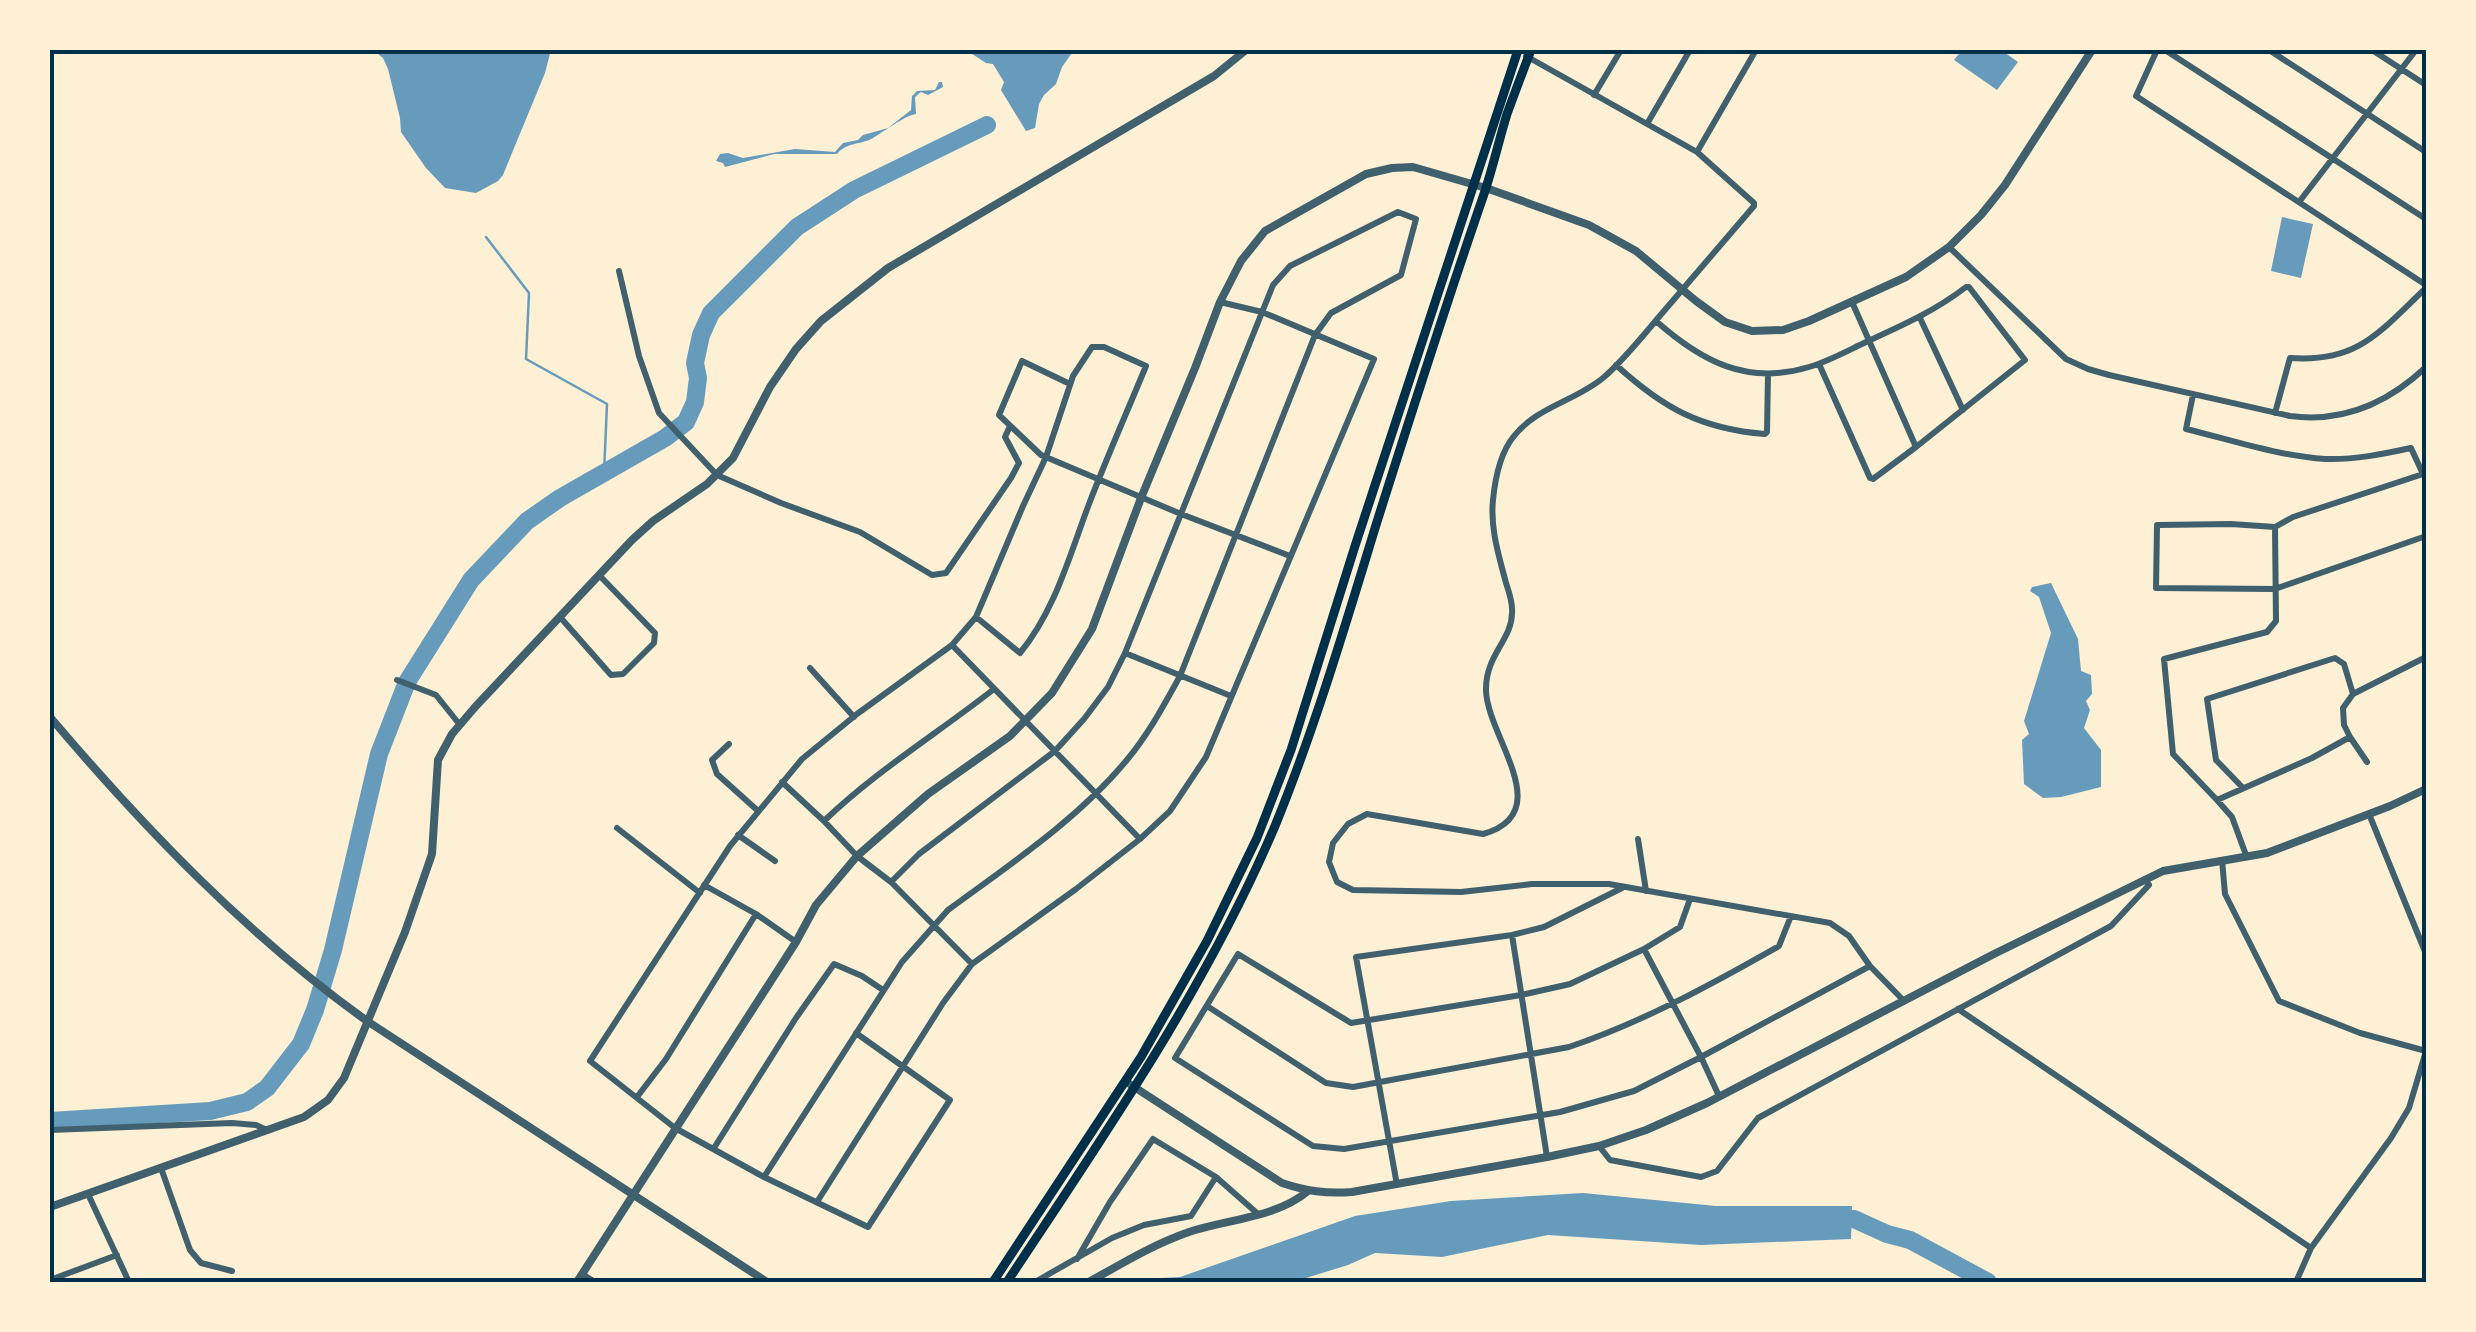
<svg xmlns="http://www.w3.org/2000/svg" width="2476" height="1332" viewBox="0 0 2476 1332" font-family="'DejaVu Sans',sans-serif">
  <rect width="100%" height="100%" fill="#fdf0d5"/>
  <path fill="#669bbc" d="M373 50H551L545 73 503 175 498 181 476 193 445 188 426 168 401 132 400 118 388 69 383 58Z
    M966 50H1074L1062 67 1056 84 1044 95 1039 104 1035 128 1026 131 1001 90 1004 82 993 64 986 63Z
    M1962 50H2001L2018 62 1997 90 1954 60Z
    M939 82H942L943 87 928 95 921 92 915 97 916 114C904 116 885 131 873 138 861 145 846 142 837 154H774L725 167 723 163 716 161 720 154 728 153 743 158 795 149 835 152 843 143 858 140 863 135 888 128 911 110 912 96 917 91 935 90Z
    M2282 217 2313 224 2301 278 2271 271Z
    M2051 583 2078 639 2081 671 2091 675 2092 694 2086 701 2090 710 2084 728 2101 750V787L2061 797 2043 798 2024 784 2022 740 2029 734 2024 721 2051 633 2039 597 2030 591 2032 587Z
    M1583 1193 1716 1206H1852L1851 1239 1701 1245 1548 1235 1442 1257 1375 1253 1348 1265 1293 1282H1133L1143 1279 1180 1277 1355 1216 1451 1201Z"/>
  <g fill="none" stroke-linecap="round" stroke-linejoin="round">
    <path stroke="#669bbc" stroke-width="2.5" d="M486 237 529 293 526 359 607 404 604 473"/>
    <path stroke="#669bbc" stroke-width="18" d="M50 1121 210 1111 247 1102 267 1088 301 1044 315 1010 333 950 379 754 407 682 471 580 527 521 560 498 665 438 686 422 695 402 698 378 695 363 701 335 711 313 797 227 854 190 987 125
      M1828 1220 1854 1219 1887 1234 1910 1240 1988 1282"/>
    <path stroke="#3f606c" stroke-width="6" d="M2157 50 2136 96 2426 285
      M2165 50 2426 219
      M2269 50 2426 152
      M2372 50 2426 85
      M1526 56 1697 152 1754 203V206C1724 241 1694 276 1664 311 1645 333 1625 359 1603 378 1575 401 1537 407 1514 436 1500 453 1495 479 1493 500 1490 529 1499 556 1506 583 1509 592 1513 603 1512 613 1512 640 1485 655 1486 691 1488 738 1558 813 1483 834L1367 814 1348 824 1333 843 1329 862 1337 882 1353 890 1461 892 1532 884H1609L1830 923 1849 936 1870 966 1904 1001
      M1594 95 1621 50
      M1647 124 1690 50
      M1697 152 1756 50
      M2299 202 2416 50
      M1949 247 2066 359 2088 369 2109 375 2290 416C2343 423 2388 403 2426 367
      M619 271 639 356 659 413 717 475 781 503 860 532 932 575 946 573 1011 478 1019 463 1005 437 1010 426
      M1852 302 1916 447
      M1920 318 1963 410
      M1656 321C1701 361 1747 386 1809 367 1829 361 1847 351 1866 342 1901 326 1935 311 1966 287H1969L2025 360 1916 447 1873 479 1870 478 1819 364
      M1616 365C1663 408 1701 429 1765 434L1767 432 1768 374
      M1070 384 1022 361 999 415 1041 455 1181 514 1290 556
      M2193 395 2186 429C2231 440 2279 456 2325 459 2355 460 2383 454 2411 448L2423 474
      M2275 413 2290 358C2359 363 2380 331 2426 288
      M2426 473 2293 517 2275 527 2231 524 2157 525 2156 588 2275 589 2426 536
      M560 617 611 675 623 674 654 643 655 633 599 575
      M952 645 1140 839
      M1125 653 1231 696
      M810 668 854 717
      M397 680 436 695 460 725
      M2353 694 2426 657
      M729 744 712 760 717 774 757 810
      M782 782 824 821 857 856 891 882 972 964
      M2243 788 2216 760 2207 699 2335 658 2344 664 2353 694 2343 708 2344 725 2350 737
      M2217 800 2173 754 2164 659 2267 632 2276 621 2275 527
      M2369 814 2426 954
      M824 821C876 771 938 733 994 689
      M617 828 700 893
      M738 835 775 861
      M1638 839 1646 891
      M2246 855 2232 817 2217 800 2312 758 2350 737 2367 762
      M2222 860 2225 894 2279 1001 2360 1033 2426 1051
      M704 885 756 914 796 942
      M1690 899 1680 927 1644 949 1570 984 1521 995 1351 1023 1238 954 1175 1058 1313 1146 1344 1149 1560 1112 1634 1091 1701 1057 1870 966
      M1512 935 1547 1157
      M1644 949 1701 1057 1719 1096
      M1207 1006 1326 1083 1353 1087 1569 1047C1643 1022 1712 984 1779 946L1791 916
      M1958 1009 2311 1248 2391 1138 2409 1108 2426 1051
      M856 1033 950 1100 868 1227 764 1177 675 1128 590 1061 730 846 802 759 857 714 952 645 976 617 1023 506 1046 457 1073 376 1092 347H1104L1146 366C1127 412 1107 457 1089 504 1070 554 1055 611 1020 653L976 617
      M637 1097 666 1059 756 914
      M50 1130 232 1123 256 1125 267 1130
      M1599 1146 1610 1160 1701 1177 1717 1171 1758 1118 2111 926 2149 885 2145 879
      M714 1148 796 1018 834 964 862 976 883 990
      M161 1168 190 1250 201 1263 232 1271
      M764 1177 902 962 948 910C1009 865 1077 820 1126 761 1148 735 1164 705 1180 676L1315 335 1331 313 1401 275 1416 219 1398 212 1290 266 1273 285 1125 653 1108 687 1084 719 1055 751 919 854 891 882
      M1397 1185 1356 957 1512 935 1544 927 1622 888
      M88 1194 129 1282
      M817 1202 943 1003 972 964 1076 889 1140 839 1170 811 1206 757 1374 359 1262 312 1220 302
      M1077 1259 1110 1202 1153 1139 1216 1177 1258 1214
      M582 1274 595 1282
      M50 1280 117 1255
      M1035 1282 1112 1238 1144 1225 1191 1216 1216 1177
      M2296 1282 2311 1248"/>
    <path stroke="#3f606c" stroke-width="8" d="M50 717C145 829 247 935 367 1021L767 1282
      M1125 1081 1282 1183C1306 1191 1326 1194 1352 1192L1547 1157 1599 1146 1646 1130 1707 1103 1994 954 2163 871 2267 853 2390 806 2426 789
      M50 1207 304 1117 328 1100 344 1078 405 932 432 854 438 760 452 734 476 706 632 540 653 521 707 484 733 458 770 387 796 349 821 321 888 268 1214 76 1246 50
      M577 1282 796 942 816 905 857 856 928 794 1010 736 1052 693 1092 629 1141 498 1195 368 1220 302 1241 261 1265 231 1366 174 1392 168 1413 167 1486 188 1589 225 1636 251 1696 301 1725 322 1752 331 1783 330 1809 321 1906 277 1949 247 1981 215 2005 185 2092 50
      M1089 1282C1121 1264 1154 1244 1189 1232 1228 1219 1276 1218 1308 1191"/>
    <path stroke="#003049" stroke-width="9" d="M993 1282 1141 1057 1207 941 1257 838 1291 750 1355 546 1518 50
      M1007 1282C1104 1135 1206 989 1275 826 1315 728 1345 626 1376 525 1411 414 1446 304 1484 194 1493 167 1499 140 1507 114 1515 92 1523 71 1531 50"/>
  </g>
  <rect width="2476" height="1332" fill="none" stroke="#fdf0d5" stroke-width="105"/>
  <rect x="52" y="52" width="2372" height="1228" fill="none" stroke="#003049" stroke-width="4"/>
</svg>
